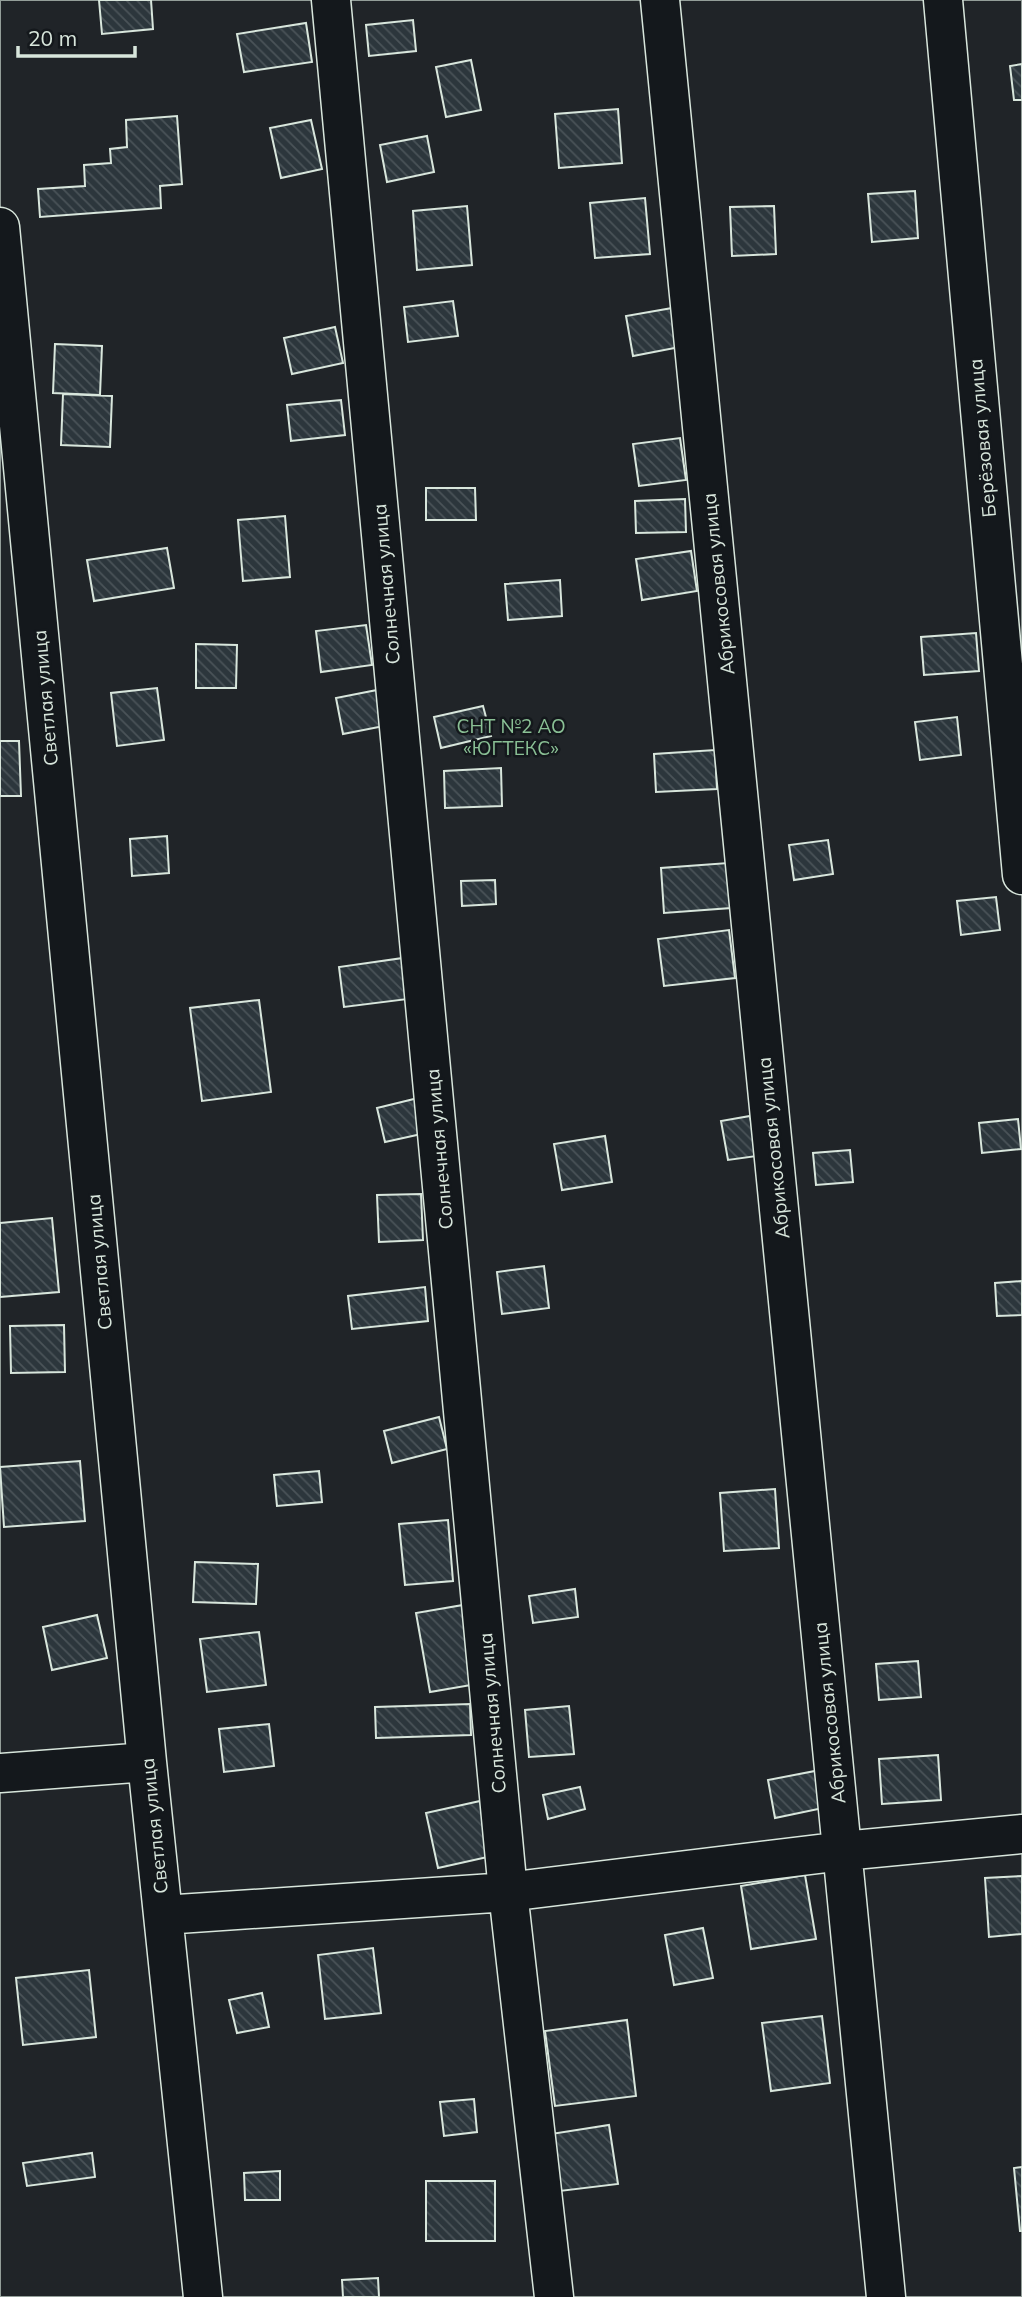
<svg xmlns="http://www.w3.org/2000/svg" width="1022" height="2297" viewBox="0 0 1022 2297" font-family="Mulish,sans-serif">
  <defs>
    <pattern id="building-back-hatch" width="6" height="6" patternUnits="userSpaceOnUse" patternTransform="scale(1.75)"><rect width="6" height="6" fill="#2c363c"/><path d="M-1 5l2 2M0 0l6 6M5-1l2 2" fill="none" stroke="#4a5358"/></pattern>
  </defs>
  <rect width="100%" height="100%" fill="#14181c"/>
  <path fill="#202428" stroke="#939e99" stroke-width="2" d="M0 0H1022V2297H0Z"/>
  <path fill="url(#building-back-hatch)" stroke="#d8e6dc" stroke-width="2" d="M99 0H151L153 29 102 34Z
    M413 20 416 51 369 56 366 25Z
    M306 23 312 62 244 72 237 34Z
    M471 60 481 110 446 117 436 67Z
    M1022 64V100H1014L1010 66Z
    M618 109 622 163 559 168 555 114Z
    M177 116 182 184 160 186 161 208 40 217 38 189 85 186 84 165 111 163 110 149 127 147 126 120Z
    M311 120 322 169 281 178 270 128Z
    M427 136 434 172 387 182 380 145Z
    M915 191 918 238 872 242 868 194Z
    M645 198 650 254 595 258 590 203Z
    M467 206 472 265 417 270 413 211Z
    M774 206 776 254 732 256 730 207Z
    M453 301 458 336 408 342 404 307Z
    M678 307 685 346 633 356 626 316Z
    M335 327 343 363 292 374 284 338Z
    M55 344 102 346 100 395 53 393Z
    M63 394 112 396 110 447 61 445Z
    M341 400 345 435 291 441 287 405Z
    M680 438 686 480 639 486 633 444Z
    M426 488H475L476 520H426Z
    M685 499 686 532 636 533 635 501Z
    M285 516 290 577 243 581 238 520Z
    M167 548 174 588 94 601 87 560Z
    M691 551 697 591 642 600 636 559Z
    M560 580 562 616 508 620 505 584Z
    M366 625 372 665 321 672 316 631Z
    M976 633 979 671 924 675 921 637Z
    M196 644 237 645 236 688H196Z
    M157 688 164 740 117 746 111 693Z
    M377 690 384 726 343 734 336 698Z
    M483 706 491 736 441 748 434 717Z
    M957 717 961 755 920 760 915 722Z
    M0 741H19L21 796H0Z
    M715 750 717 789 656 792 654 754Z
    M501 768 502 806 445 808 444 771Z
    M167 836 169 873 132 876 130 839Z
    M828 840 833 874 794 880 789 845Z
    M728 863 731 908 664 913 661 868Z
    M495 880 496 904 462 906 461 881Z
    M996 897 1000 930 961 935 957 901Z
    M729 930 735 978 664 986 658 939Z
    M403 958 408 999 344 1007 339 967Z
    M259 1000 271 1092 202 1101 190 1008Z
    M418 1098 426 1133 385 1142 377 1108Z
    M750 1116 757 1156 728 1160 721 1121Z
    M1018 1119 1021 1149 982 1153 979 1123Z
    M605 1136 612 1182 562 1190 554 1144Z
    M850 1150 853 1182 816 1185 813 1153Z
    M421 1194 423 1240 379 1242 377 1195Z
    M52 1218 59 1292 0 1297V1223Z
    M544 1266 549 1308 502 1314 497 1272Z
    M1022 1281V1315L997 1316 995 1283Z
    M425 1287 428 1321 352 1329 348 1296Z
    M64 1325 65 1372 11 1373 10 1326Z
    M439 1417 447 1449 392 1463 384 1431Z
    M80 1461 85 1521 4 1527 0 1467Z
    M319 1471 322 1502 277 1506 274 1475Z
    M775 1489 779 1548 724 1551 720 1493Z
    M448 1520 453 1581 405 1585 399 1524Z
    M195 1562 258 1564 256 1604 193 1602Z
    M575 1589 578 1617 533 1623 529 1596Z
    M463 1605 477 1684 430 1692 416 1613Z
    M97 1615 107 1658 52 1670 43 1627Z
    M259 1632 266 1685 207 1692 200 1639Z
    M918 1661 921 1697 879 1700 876 1664Z
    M470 1704 471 1735 376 1738 375 1707Z
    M569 1706 574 1754 529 1757 525 1710Z
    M269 1724 274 1766 224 1772 219 1729Z
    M938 1755 941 1800 882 1804 879 1759Z
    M815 1771 823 1808 775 1818 768 1780Z
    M580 1787 585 1809 548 1819 543 1795Z
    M480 1801 492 1856 438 1868 426 1813Z
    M805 1875 816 1939 751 1949 741 1886Z
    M1022 1876V1934L989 1937 985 1878Z
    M703 1928 713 1978 674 1985 665 1935Z
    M373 1948 381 2013 325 2019 318 1955Z
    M89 1970 96 2037 23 2045 16 1978Z
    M262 1993 269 2027 237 2033 229 2000Z
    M822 2016 830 2083 771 2091 762 2023Z
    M627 2020 636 2096 555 2106 545 2031Z
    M474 2099 477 2132 444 2136 440 2102Z
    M609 2125 618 2184 560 2191 551 2134Z
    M92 2153 95 2177 27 2186 23 2163Z
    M1022 2167V2231H1020L1014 2168Z
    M280 2171V2200H245L244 2173Z
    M426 2181H495V2241H426Z
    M378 2278 379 2297H343L342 2280Z"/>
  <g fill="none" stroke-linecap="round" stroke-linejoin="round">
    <g stroke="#d8e6dc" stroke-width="41">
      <path id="minor" d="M331 0 508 1892 554 2297
        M660 0 886 2297
        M943 0 1022 875
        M0 227 147 1762 203 2297
        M0 1773 147 1762
        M163 1915 508 1892 843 1851 1022 1834"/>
    </g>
    <use href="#minor" stroke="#14181c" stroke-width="38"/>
  </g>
  <g text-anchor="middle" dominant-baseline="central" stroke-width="5" stroke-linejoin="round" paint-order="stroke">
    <g font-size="19" fill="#d8e6dc" stroke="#14181c">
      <text transform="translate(982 438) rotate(-95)">Берёзовая улица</text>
      <text transform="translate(386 584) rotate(-95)">Солнечная улица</text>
      <text transform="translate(718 584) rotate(-96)">Абрикосовая улица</text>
      <text transform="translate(45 698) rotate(-95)">Светлая улица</text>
      <text transform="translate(773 1148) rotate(-96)">Абрикосовая улица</text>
      <text transform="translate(439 1149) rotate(-95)">Солнечная улица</text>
      <text transform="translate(99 1262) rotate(-95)">Светлая улица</text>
      <text transform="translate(492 1713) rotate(-95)">Солнечная улица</text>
      <text transform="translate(829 1713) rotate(-96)">Абрикосовая улица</text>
      <text transform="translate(154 1826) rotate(-96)">Светлая улица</text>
    </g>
    <g font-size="19" fill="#8ac095" stroke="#14181c">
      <text x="511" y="726">СНТ №2 АО<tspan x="511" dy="22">«ЮГТЕКС»</tspan></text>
    </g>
  </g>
  <path d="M18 46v10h117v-10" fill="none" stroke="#d8e6dc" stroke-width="3.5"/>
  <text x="28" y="46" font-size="21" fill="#d8e6dc" stroke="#14181c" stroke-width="5" paint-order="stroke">20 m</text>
</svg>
